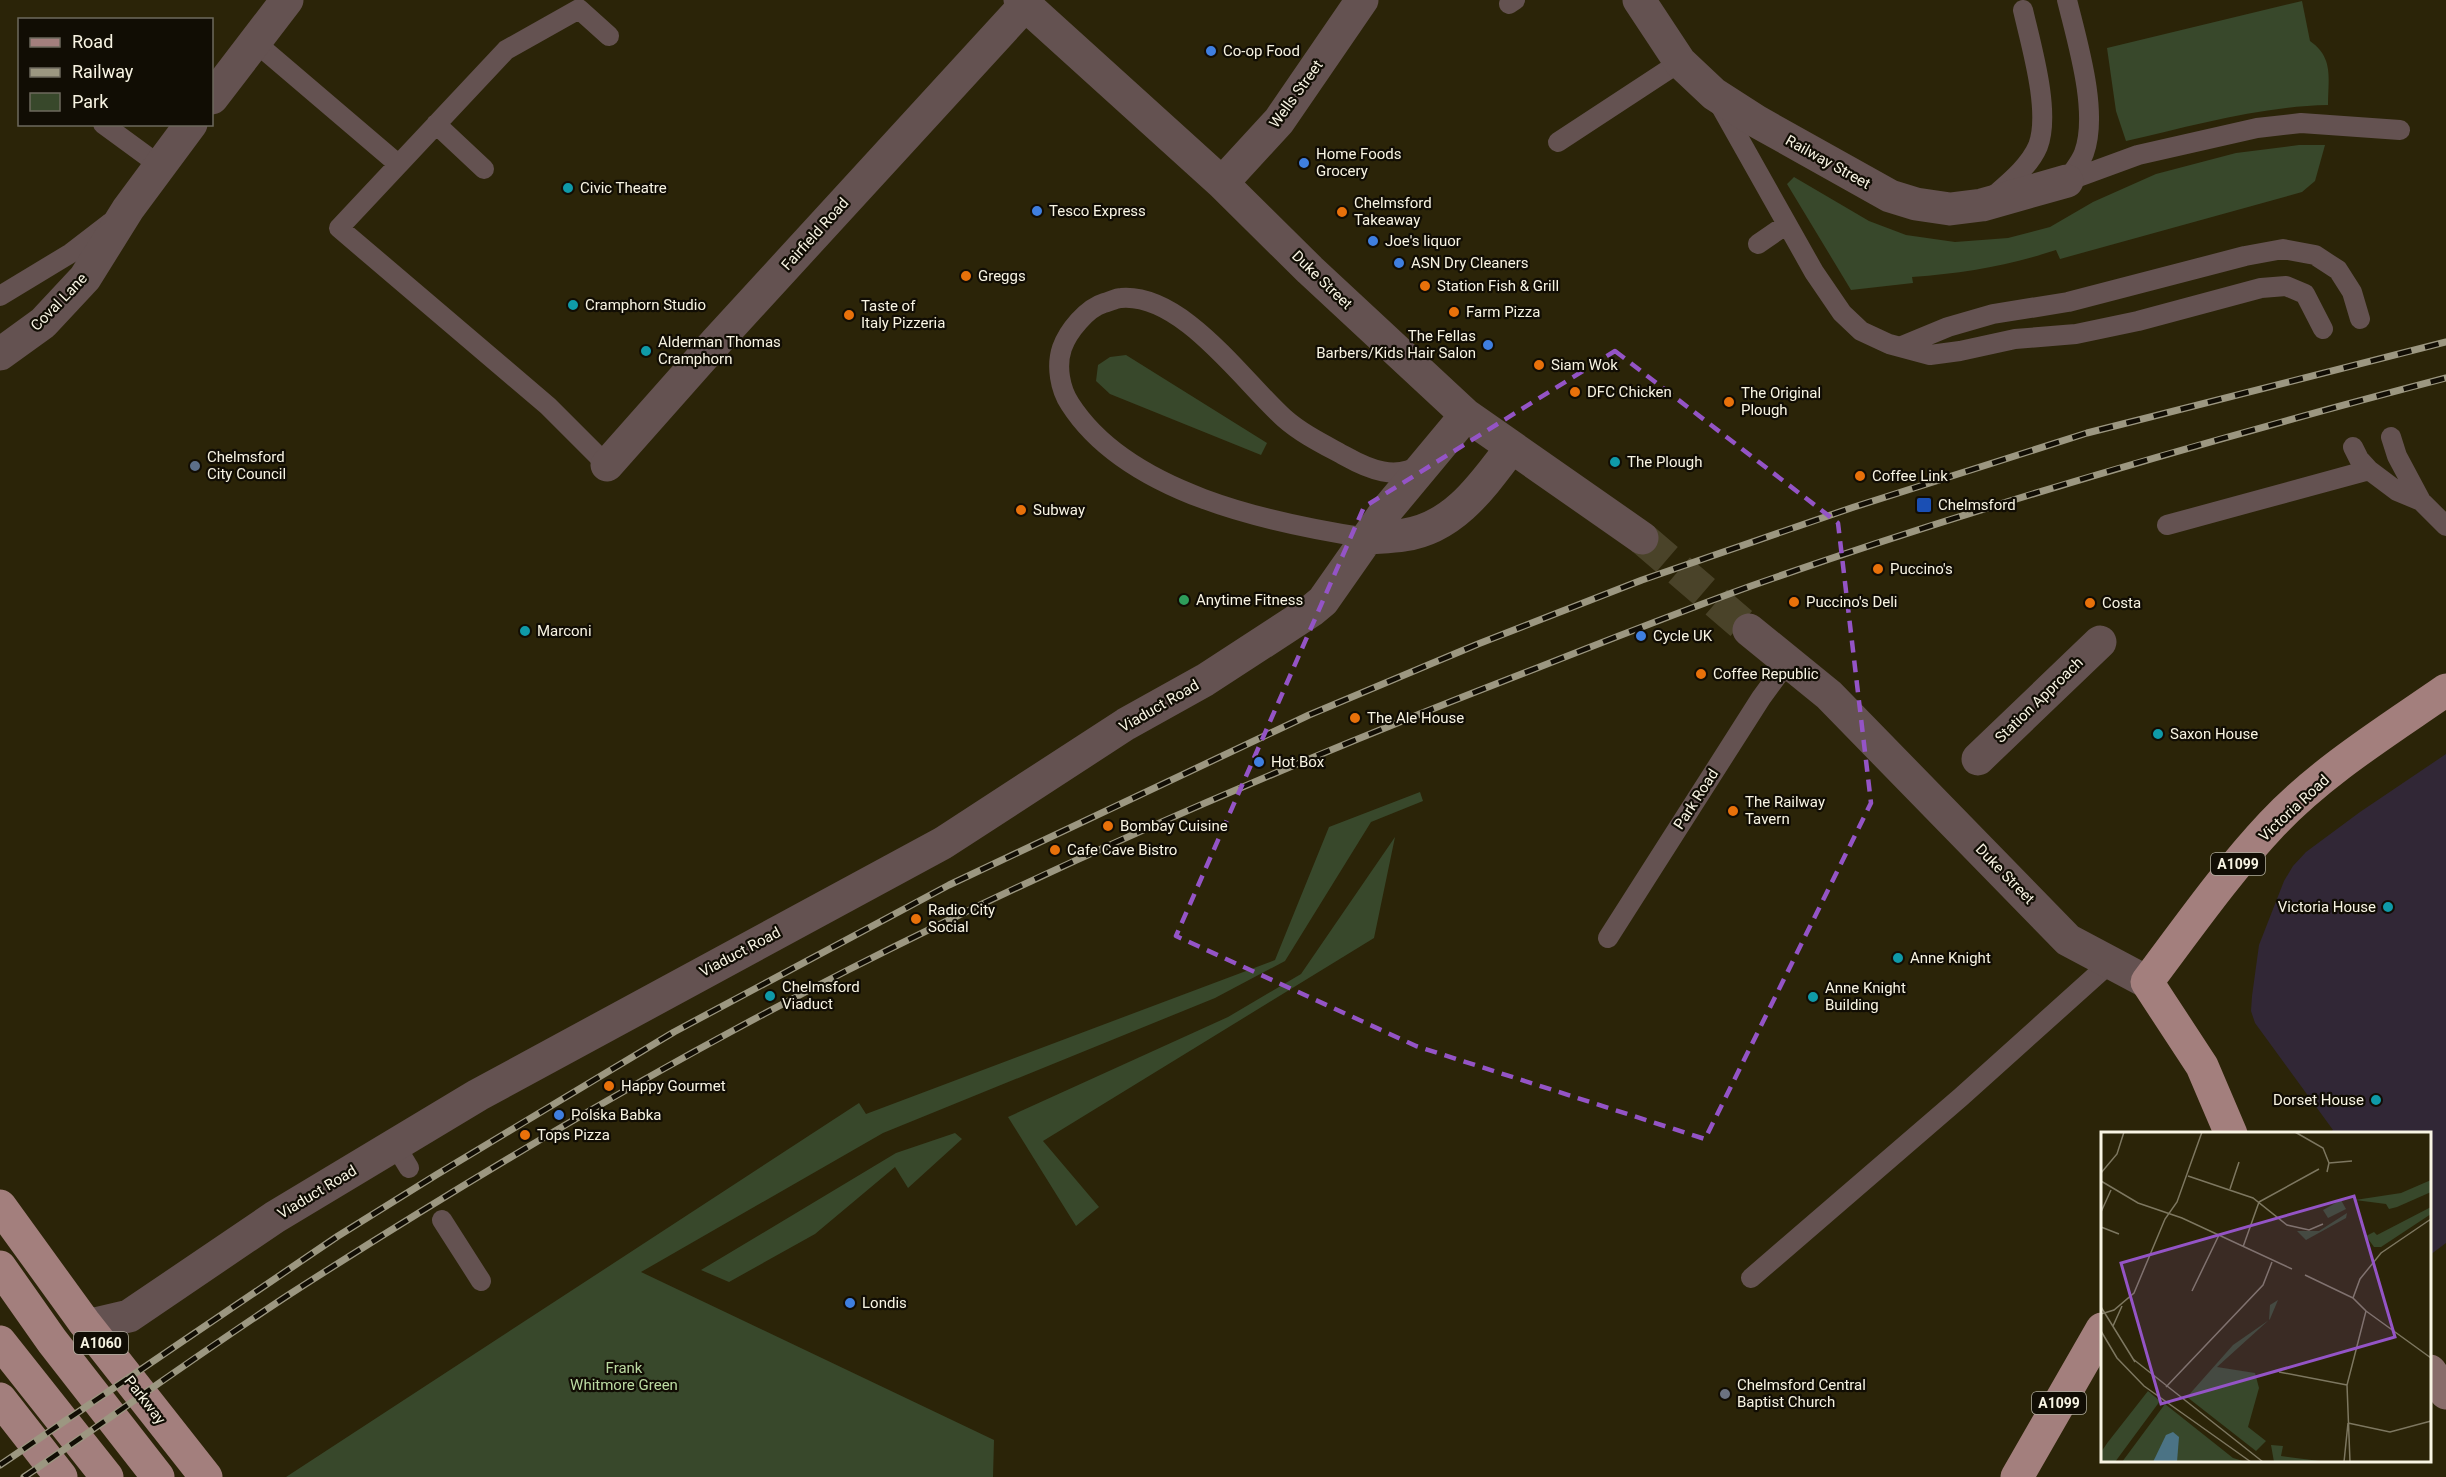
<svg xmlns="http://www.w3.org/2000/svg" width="2446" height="1477" viewBox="0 0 2446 1477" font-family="Roboto,sans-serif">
  <rect width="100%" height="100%" fill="#2b2408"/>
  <path fill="#312736" d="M2446 754V1243L2430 1255V1134L2329 1133 2333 1130 2255 1023 2251 1011 2252 996 2259 945 2284 881 2293 866 2306 852 2360 812Z"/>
  <path fill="#38482b" d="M2302 1 2310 41C2334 58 2328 78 2328 105 2262 106 2191 126 2126 141L2116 111 2107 48Z
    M2299 145H2325L2315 181 2302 192 2060 259 2056 250C2007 266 1964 273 1912 277L1913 283 1851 290 1787 184 1794 177 1869 221 1906 235 1955 242 2008 238 2050 227 2093 202 2156 174 2236 153Z
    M1126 355 1267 443 1261 455 1110 394 1096 381 1098 365 1110 357Z
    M1420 792 1423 801 1371 822 1285 961 1215 998 883 1133 641 1272 994 1440 993 1477H286L859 1103 866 1114 1275 960 1329 827Z
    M1395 837 1374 938 1043 1141 1099 1207 1076 1226 1008 1117 1228 1017 1301 974Z
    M955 1133 962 1139 908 1188 895 1167 815 1234 729 1282 701 1270 896 1153Z"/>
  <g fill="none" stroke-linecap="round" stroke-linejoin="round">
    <path stroke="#4a4329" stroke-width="33" stroke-dasharray="33 16" stroke-linecap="butt" d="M1642 538 1749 630"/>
    <path stroke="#645251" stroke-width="20" d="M2067 0C2077 41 2099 112 2084 153 2081 162 2072 172 2067 181
      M1509 4 1515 0
      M255 42 398 164
      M1720 105 1814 272 1842 313 1861 331 1889 344 1930 355 1960 351 2015 339 2076 334 2138 321 2261 288 2286 286 2305 294 2323 329
      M103 124 159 165
      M436 124 484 169
      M1558 142 1680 62
      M2067 181 2138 155 2257 128 2301 123 2400 130
      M1996 194C2011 181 2030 165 2038 146 2051 112 2031 45 2023 10
      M1758 244 1787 224
      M0 296 71 253 110 223
      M1902 346 1948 327 1993 314 2068 302 2245 256 2283 249 2315 255 2338 270 2352 292 2360 319
      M2391 437 2397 456 2421 501
      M2353 447 2359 459 2369 470 2397 491 2421 501 2446 526
      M607 465 548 406 339 228 506 50 579 9 609 36
      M2167 525 2369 470
      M1367 538C1269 523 1127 493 1070 404 1060 389 1056 366 1062 348 1068 331 1087 308 1104 303 1109 302 1116 298 1121 298 1182 293 1242 380 1284 418 1302 434 1325 445 1345 456 1370 470 1395 480 1421 465
      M1608 938 1761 698 1788 661
      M395 1145 409 1168
      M442 1220 481 1281
      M1751 1278 1961 1097 2110 963"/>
    <path stroke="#645251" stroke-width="33" d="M1020 0 1222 183 1310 270 1466 415 1642 538
      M1639 0 1680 62 1714 94 1756 121 1890 196 1916 204 1950 209 1982 205 2067 181
      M212 98 287 0
      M1222 183 1279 121 1362 0
      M0 354 43 323 85 278 128 209 191 124
      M607 465 716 342 1026 4
      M1367 538C1379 537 1392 537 1404 535 1454 528 1483 485 1511 448
      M1749 630 1829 695 2068 940 2147 982
      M1978 759 2100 642
      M84 1322 95 1324 129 1316 275 1217 478 1095 943 843 1126 724 1205 680 1311 611 1323 601 1386 511 1466 415"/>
    <path stroke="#886c6a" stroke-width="33" d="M2430 1371 2446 1393"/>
    <path stroke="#a37f7d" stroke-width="33" d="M2231 1134 2202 1066 2147 982C2187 929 2226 873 2272 824 2322 771 2387 731 2446 690
      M0 1206 84 1322 206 1477
      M0 1267 52 1341 158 1477
      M0 1342 107 1477
      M0 1399 61 1477
      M2017 1477 2102 1329"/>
    <g stroke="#9c9781" stroke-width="7">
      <path id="rail" d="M0 1465 338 1236 436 1175 674 1032 949 885 1309 715 1478 644 1642 580 1854 507 2087 433 2446 342
        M24 1477C113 1416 200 1353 290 1294 469 1179 658 1067 848 970 1072 856 1303 758 1537 668 1608 640 1679 612 1751 586 1978 506 2212 439 2446 378"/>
    </g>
    <use href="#rail" stroke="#110d04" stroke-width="4.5" stroke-dasharray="14" stroke-linecap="butt"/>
  </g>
  <path fill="none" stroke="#9454c6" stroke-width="4.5" stroke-dasharray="12 8" stroke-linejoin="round" d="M1615 351 1838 523 1871 803 1705 1139 1416 1046 1176 936 1364 507Z"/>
  <g fill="#3f7fe0" stroke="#110d04" stroke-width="2">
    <circle cx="1211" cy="51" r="6"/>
    <circle cx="1304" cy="163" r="6"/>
    <circle cx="1037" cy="211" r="6"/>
    <circle cx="1373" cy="241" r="6"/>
    <circle cx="1399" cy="263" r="6"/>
    <circle cx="1488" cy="345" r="6"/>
    <circle cx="1641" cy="636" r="6"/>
    <circle cx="1259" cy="762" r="6"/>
    <circle cx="559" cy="1115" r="6"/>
    <circle cx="850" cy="1303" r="6"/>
  </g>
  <g fill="#0f9aa8" stroke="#110d04" stroke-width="2">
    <circle cx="568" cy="188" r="6"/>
    <circle cx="573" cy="305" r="6"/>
    <circle cx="646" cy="351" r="6"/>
    <circle cx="1615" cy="462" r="6"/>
    <circle cx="525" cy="631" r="6"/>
    <circle cx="2158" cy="734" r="6"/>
    <circle cx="2388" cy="907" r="6"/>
    <circle cx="1898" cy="958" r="6"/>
    <circle cx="770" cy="996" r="6"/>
    <circle cx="1813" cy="997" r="6"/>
    <circle cx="2376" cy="1100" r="6"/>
  </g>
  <g fill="#e8710a" stroke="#110d04" stroke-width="2">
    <circle cx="1342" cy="212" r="6"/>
    <circle cx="966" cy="276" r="6"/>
    <circle cx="1425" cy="286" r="6"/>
    <circle cx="1454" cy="312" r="6"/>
    <circle cx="849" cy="315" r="6"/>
    <circle cx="1539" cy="365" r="6"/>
    <circle cx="1575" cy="392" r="6"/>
    <circle cx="1729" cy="402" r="6"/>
    <circle cx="1860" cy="476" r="6"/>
    <circle cx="1021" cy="510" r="6"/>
    <circle cx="1878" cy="569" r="6"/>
    <circle cx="1794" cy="602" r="6"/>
    <circle cx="2090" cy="603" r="6"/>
    <circle cx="1701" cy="674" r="6"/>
    <circle cx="1355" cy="718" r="6"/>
    <circle cx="1733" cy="811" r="6"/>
    <circle cx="1108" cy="826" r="6"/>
    <circle cx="1055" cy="850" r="6"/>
    <circle cx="916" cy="919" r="6"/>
    <circle cx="609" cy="1086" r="6"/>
    <circle cx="525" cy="1135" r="6"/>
  </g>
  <circle fill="#5c6f8a" stroke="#110d04" stroke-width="2" cx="195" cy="466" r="6"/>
  <rect fill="#1a4fb4" stroke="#110d04" stroke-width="2" x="1916" y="497" width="16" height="16" rx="3"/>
  <circle fill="#2e9e5b" stroke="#110d04" stroke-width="2" cx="1184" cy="600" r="6"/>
  <circle fill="#6b7280" stroke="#110d04" stroke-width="2" cx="1725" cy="1394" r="6"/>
  <g text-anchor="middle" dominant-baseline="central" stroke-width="4.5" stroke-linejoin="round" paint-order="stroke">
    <g fill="#110d04" stroke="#b3afa0" stroke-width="1.5">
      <rect x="2211" y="853" width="54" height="22" rx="4.5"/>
      <rect x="74" y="1332" width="54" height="22" rx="4.5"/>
      <rect x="2032" y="1392" width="54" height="22" rx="4.5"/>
    </g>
    <g font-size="14" font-weight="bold" fill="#f8f4e3">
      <text x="2238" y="864">A1099</text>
      <text x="101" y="1343">A1060</text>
      <text x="2059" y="1403">A1099</text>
    </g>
    <g font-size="15" fill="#f8f4e3" stroke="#110d04" text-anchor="start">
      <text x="1223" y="51">Co-op Food</text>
      <text x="1316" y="154">Home Foods<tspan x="1316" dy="17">Grocery</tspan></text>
      <text x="580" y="188">Civic Theatre</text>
      <text x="1354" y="203">Chelmsford<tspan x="1354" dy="17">Takeaway</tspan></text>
      <text x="1049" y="211">Tesco Express</text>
      <text x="1385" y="241">Joe's liquor</text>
      <text x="1411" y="263">ASN Dry Cleaners</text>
      <text x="978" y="276">Greggs</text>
      <text x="1437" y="286">Station Fish &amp; Grill</text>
      <text x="585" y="305">Cramphorn Studio</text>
      <text x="861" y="306">Taste of<tspan x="861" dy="17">Italy Pizzeria</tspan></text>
      <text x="1466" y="312">Farm Pizza</text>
      <text x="1476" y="336" text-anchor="end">The Fellas<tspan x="1476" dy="17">Barbers/Kids Hair Salon</tspan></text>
      <text x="658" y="342">Alderman Thomas<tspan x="658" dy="17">Cramphorn</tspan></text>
      <text x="1551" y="365">Siam Wok</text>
      <text x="1587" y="392">DFC Chicken</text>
      <text x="1741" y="393">The Original<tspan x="1741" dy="17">Plough</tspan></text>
      <text x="207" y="457">Chelmsford<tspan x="207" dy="17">City Council</tspan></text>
      <text x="1627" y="462">The Plough</text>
      <text x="1872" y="476">Coffee Link</text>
      <text x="1938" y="505">Chelmsford</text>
      <text x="1033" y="510">Subway</text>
      <text x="1890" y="569">Puccino's</text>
      <text x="1196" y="600">Anytime Fitness</text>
      <text x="1806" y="602">Puccino's Deli</text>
      <text x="2102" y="603">Costa</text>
      <text x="537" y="631">Marconi</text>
      <text x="1653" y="636">Cycle UK</text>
      <text x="1713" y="674">Coffee Republic</text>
      <text x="1367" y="718">The Ale House</text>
      <text x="2170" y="734">Saxon House</text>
      <text x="1271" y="762">Hot Box</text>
      <text x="1745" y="802">The Railway<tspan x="1745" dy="17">Tavern</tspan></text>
      <text x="1120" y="826">Bombay Cuisine</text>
      <text x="1067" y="850">Cafe Cave Bistro</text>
      <text x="2376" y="907" text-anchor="end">Victoria House</text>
      <text x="928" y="910">Radio City<tspan x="928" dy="17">Social</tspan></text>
      <text x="1910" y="958">Anne Knight</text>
      <text x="782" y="987">Chelmsford<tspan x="782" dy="17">Viaduct</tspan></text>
      <text x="1825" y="988">Anne Knight<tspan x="1825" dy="17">Building</tspan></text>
      <text x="621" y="1086">Happy Gourmet</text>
      <text x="2364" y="1100" text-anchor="end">Dorset House</text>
      <text x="571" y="1115">Polska Babka</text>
      <text x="537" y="1135">Tops Pizza</text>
      <text x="862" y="1303">Londis</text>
      <text x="1737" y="1385">Chelmsford Central<tspan x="1737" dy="17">Baptist Church</tspan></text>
    </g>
    <g font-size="15" fill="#f8f4e3" stroke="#110d04">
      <text transform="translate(1296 94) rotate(-54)">Wells Street</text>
      <text transform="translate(1828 162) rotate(29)">Railway Street</text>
      <text transform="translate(815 234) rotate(-48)">Fairfield Road</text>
      <text transform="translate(1322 280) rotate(44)">Duke Street</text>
      <text transform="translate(59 302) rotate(-46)">Coval Lane</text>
      <text transform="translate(2039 700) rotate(-44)">Station Approach</text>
      <text transform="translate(1159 706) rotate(-30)">Viaduct Road</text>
      <text transform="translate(1696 799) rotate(-57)">Park Road</text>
      <text transform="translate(2294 808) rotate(-43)">Victoria Road</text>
      <text transform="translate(2005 874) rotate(46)">Duke Street</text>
      <text transform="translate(740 952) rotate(-28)">Viaduct Road</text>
      <text transform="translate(317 1192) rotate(-31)">Viaduct Road</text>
      <text transform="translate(145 1400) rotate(52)">Parkway</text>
    </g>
    <g font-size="15" fill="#bcdba2" stroke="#110d04">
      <text x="624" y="1368">Frank<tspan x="624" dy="17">Whitmore Green</tspan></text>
    </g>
  </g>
  <g transform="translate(2101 1132)">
    <rect width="330" height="330" fill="#2b2408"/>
    <path d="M330 48V60L296 75 288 77 285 72 254 68 300 61ZM240 68 245 77 227 86 222 78ZM330 75V82L280 115H273L265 104 273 100 276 103ZM246 81 245 86 205 108 196 99H218ZM177 168 169 187 116 235 154 241 158 256 147 295 165 309 155 319 86 265 132 213 168 188 169 173ZM47 259 59 269 14 330H0V320L7 310ZM64 272 132 326 145 330H21ZM170 313 182 314 180 324 226 330H173Z" fill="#38482b"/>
    <path d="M72 300 78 305 76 330H52L65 303Z" fill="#4b7385"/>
    <path fill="none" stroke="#7d7760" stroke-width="1.5" d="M194 0 222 16 228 31 226 40M228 31 251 29M0 41 16 22 23 0M87 44 152 66 186 93 208 98 222 92M0 49 37 71 81 86 191 137M129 57 138 30M158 70 218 37M0 80 10 58M0 95 18 102M142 115 158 70M204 143 252 166M91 159 118 103M0 175 34 230M265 179 330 226M0 182 13 178 33 161 64 87 76 70 101 0M12 194 21 174M0 199 16 226 43 254 150 330M32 227 162 330M178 240 246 253M65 255 162 153 171 130M247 291 289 300 330 289M243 330 247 291M249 330 246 253 265 179 252 166 259 147 280 121 330 87"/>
    <path fill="#9454c6" fill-opacity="0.15" stroke="#9454c6" stroke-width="3" d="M253 64 294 205 60 272 20 131Z"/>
    <rect width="330" height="330" fill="none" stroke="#f8f4e3" stroke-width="3"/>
  </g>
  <rect x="18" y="18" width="195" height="108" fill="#110d04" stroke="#6d695d" stroke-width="1.5"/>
  <rect x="30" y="38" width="30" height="9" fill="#a37f7d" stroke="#6d695d" stroke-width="1.5"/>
  <text x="72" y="48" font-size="18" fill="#f8f4e3">Road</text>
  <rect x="30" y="68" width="30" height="9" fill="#9c9781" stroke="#6d695d" stroke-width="1.5"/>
  <text x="72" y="78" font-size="18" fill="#f8f4e3">Railway</text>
  <rect x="30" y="93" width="30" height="18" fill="#38482b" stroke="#6d695d" stroke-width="1.5"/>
  <text x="72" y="108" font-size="18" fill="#f8f4e3">Park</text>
</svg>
